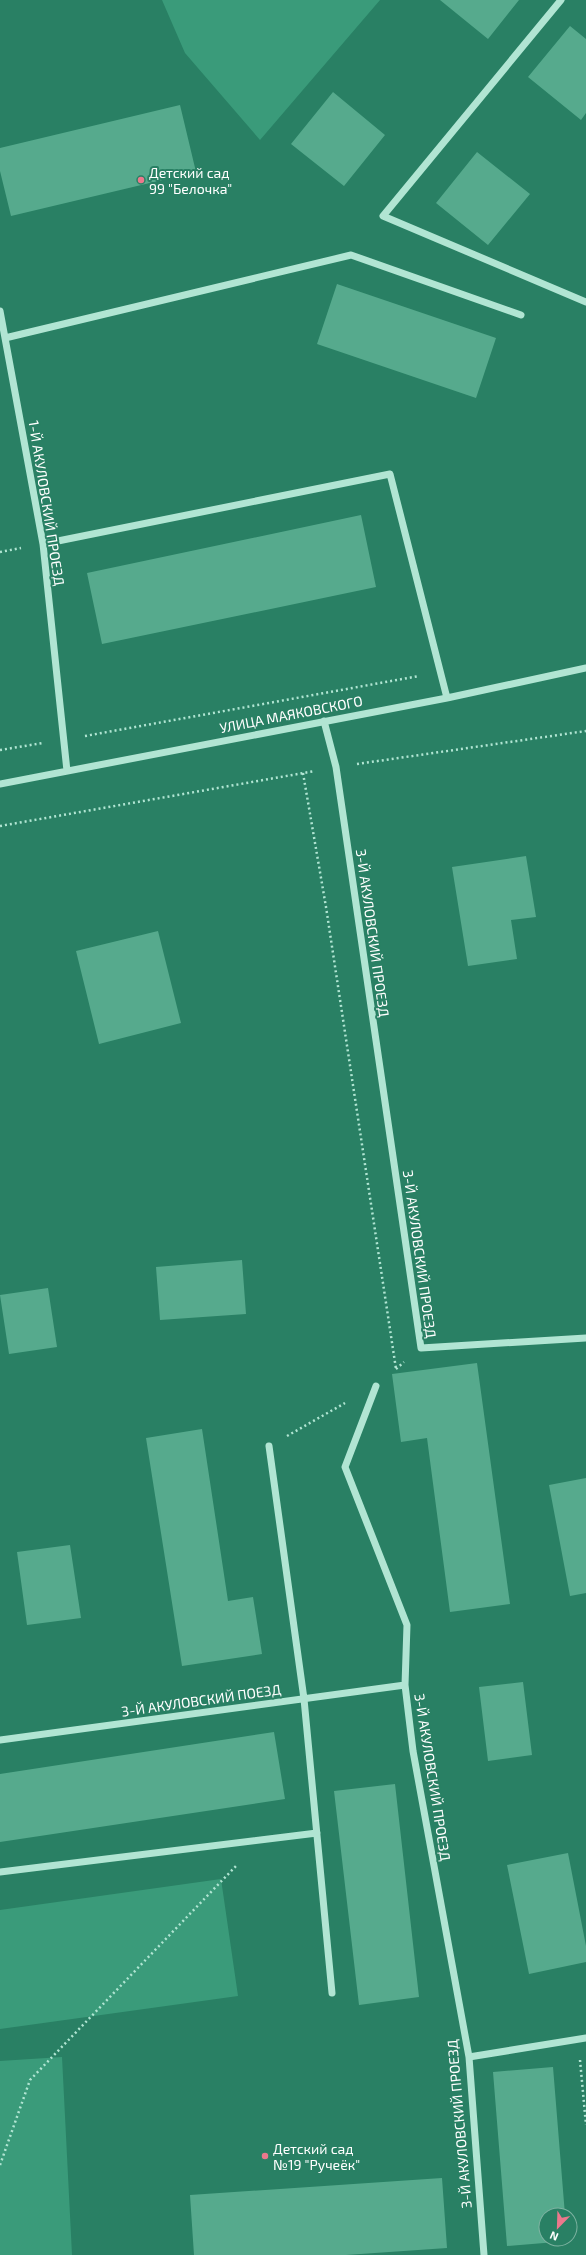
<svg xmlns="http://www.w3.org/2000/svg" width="586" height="2255" viewBox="0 0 586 2255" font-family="'Exo 2',sans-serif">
  <rect width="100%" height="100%" fill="#298064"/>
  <path fill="#3a9b7a" d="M162 0H380L260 140 185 53Z
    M221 1879 238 1996 0 2029V1910Z
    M62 2057 72 2255H0V2061Z"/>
  <path fill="#56aa8d" d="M440 0H519L488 39Z
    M570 26 586 39V113L581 120 528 77Z
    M333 92 385 135 344 186 291 144Z
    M180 105 196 172 11 216 0 171V148Z
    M477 152 530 194 488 245 436 203Z
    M337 284 496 338 476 398 317 344Z
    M361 515 376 587 102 644 87 573Z
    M526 856 536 917 511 920 517 959 468 966 452 867Z
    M158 931 181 1023 99 1044 76 951Z
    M242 1260 246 1314 160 1320 156 1267Z
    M48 1288 57 1347 9 1354 0 1295Z
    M477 1363 510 1604 450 1612 427 1438 401 1442 392 1374Z
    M202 1429 228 1601 253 1597 262 1654 182 1666 146 1438Z
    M586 1478V1593L570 1596 549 1485Z
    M70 1545 81 1618 27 1625 17 1552Z
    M523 1682 532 1755 488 1761 479 1687Z
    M274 1732 285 1799 0 1842V1774Z
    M395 1784 419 1997 359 2005 334 1791Z
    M568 1853 586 1946V1962L529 1974 507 1865Z
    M553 2067 565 2215H546V2239H567L568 2241 507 2246 493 2072Z
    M442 2178 447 2248 346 2255H194L190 2195Z"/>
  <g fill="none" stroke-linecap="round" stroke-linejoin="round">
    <path stroke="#b1e5d3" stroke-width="2.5" stroke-dasharray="2 3" stroke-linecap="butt" d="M0 552 21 548
      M85 736 419 676
      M0 750 43 743
      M357 764 586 731
      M303 773 326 907 396 1369
      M0 826 315 771
      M396 1369 404 1362
      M287 1436 345 1403
      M580 2060 586 2125
      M0 2165 30 2080 236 1866"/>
    <path stroke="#b1e5d3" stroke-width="7" d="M561 0 383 216 586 302
      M0 311 43 544 67 771
      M5 338 351 255 521 315
      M43 544 390 474 447 698
      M324 721 336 767 421 1348 586 1338
      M0 784 447 698 586 668
      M376 1386 345 1467 407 1625 405 1685 413 1751 469 2057 484 2255
      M269 1446 304 1699 332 1993
      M0 1740 405 1685
      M0 1872 317 1833
      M469 2057 586 2038"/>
  </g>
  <g fill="#ec788c" stroke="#298064" stroke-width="1.5">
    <circle cx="141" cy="180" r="4"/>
    <circle cx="265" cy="2156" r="4"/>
  </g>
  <g text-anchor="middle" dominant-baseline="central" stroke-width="4" stroke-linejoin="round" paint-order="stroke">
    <g font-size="14" fill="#fff" stroke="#298064" text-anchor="start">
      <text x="149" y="172">Детский сад<tspan x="149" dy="16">99 "Белочка"</tspan></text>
      <text x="273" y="2148">Детский сад<tspan x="273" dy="16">№19 "Ручеёк"</tspan></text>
    </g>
    <g font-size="14" fill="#fff" stroke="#298064">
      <text transform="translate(47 503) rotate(81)">1-Й АКУЛОВСКИЙ ПРОЕЗД</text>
      <text transform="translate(291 714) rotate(-11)">УЛИЦА МАЯКОВСКОГО</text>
      <text transform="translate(373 933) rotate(82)">3-Й АКУЛОВСКИЙ ПРОЕЗД</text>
      <text transform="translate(420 1254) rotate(82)">3-Й АКУЛОВСКИЙ ПРОЕЗД</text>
      <text transform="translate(201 1700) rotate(-8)">3-Й АКУЛОВСКИЙ ПОЕЗД</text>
      <text transform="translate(433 1777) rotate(81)">3-Й АКУЛОВСКИЙ ПРОЕЗД</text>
      <text transform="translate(459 2124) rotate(-95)">3-Й АКУЛОВСКИЙ ПРОЕЗД</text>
    </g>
  </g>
  <g transform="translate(558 2227) rotate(203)"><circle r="19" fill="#298064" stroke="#7fb3a2"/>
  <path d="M0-3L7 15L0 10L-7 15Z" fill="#ec788c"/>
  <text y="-6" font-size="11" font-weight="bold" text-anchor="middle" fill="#ffffff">N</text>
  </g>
</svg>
